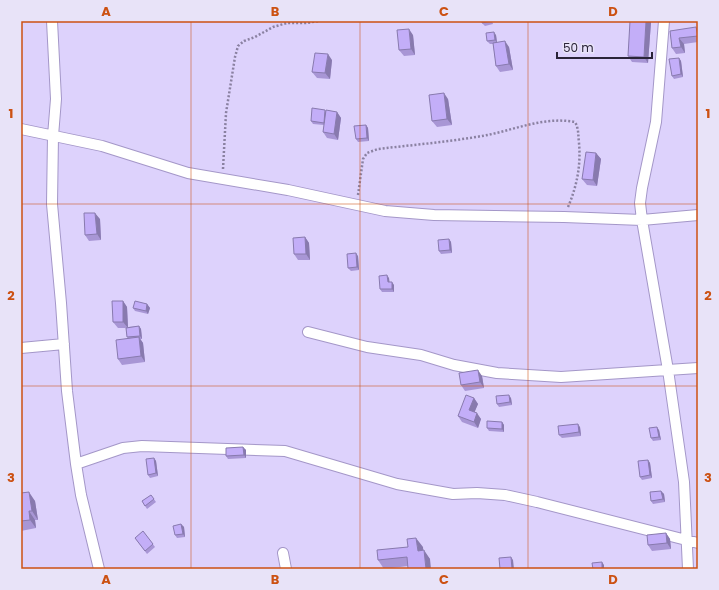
<svg xmlns="http://www.w3.org/2000/svg" width="719" height="590" viewBox="0 0 719 590" font-family="Poppins,sans-serif">
  <rect width="100%" height="100%" fill="#ddd2fc"/>
  <g fill="none" stroke-linecap="round" stroke-linejoin="round">
    <g stroke="#a497c8" stroke-width="12">
      <path id="street" d="M52 21 56 99 53 136 52 204 61 303 67 391 76 464 81 495 99 569
        M664 21 656 122 642 188 640 203 642 220 668 370 684 482 688 569
        M21 129 102 146 188 173 288 190 385 211 434 215 564 217 642 220 698 215
        M308 332 367 347 421 355 454 365 497 373 561 377 698 368
        M21 348 64 344
        M76 464 123 448 142 446 285 451 397 484 453 494 477 493 505 495 537 502 698 543
        M283 553 286 569"/>
    </g>
    <path stroke="#8a81a1" stroke-width="2.5" stroke-dasharray="2 2" stroke-linecap="butt" d="M223 169 226 113 235 57 238 46 244 41 255 37 273 27 287 23H306L320 21
      M358 195 363 159 367 153 378 149C412 145 447 142 482 136 512 131 543 116 575 122 579 129 578 135 579 143 581 165 577 186 568 207"/>
    <use href="#street" stroke="#fff" stroke-width="10"/>
  </g>
  <path fill="#a896d5" d="M482 21H492L493 24 485 26 482 23Z
    M651 22 648 63 632 62 628 56Z
    M698 29V42L684 44 685 53 676 54 672 48 670 31Z
    M413 35 415 55 404 56 399 50Z
    M496 35 497 42 509 47 513 70 500 72 496 66 493 44H490L487 41Z
    M679 58 681 61 683 77 674 79 672 76Z
    M332 60 330 79 317 78 312 72Z
    M448 99 452 125 437 127 432 121Z
    M326 111 337 112 341 118 338 140 327 138 323 132 324 125 313 124 311 121Z
    M366 125 368 128 369 141 358 142 356 139Z
    M596 153 601 159 597 186 587 185 582 179Z
    M100 219 101 240 89 241 85 235Z
    M305 237 309 243 310 260H298L294 254Z
    M449 239 451 242 452 253 441 254 439 251Z
    M358 256 359 270 351 271 348 268Z
    M389 278V282L394 285V292H382L380 289Z
    M123 301 127 307 128 327 139 326 141 329 142 339H140L143 343 145 362 122 365 118 359 128 338 127 337 126 328H118L113 322Z
    M147 304 150 308 148 314 135 311 133 308Z
    M482 376 484 388 465 391 461 385Z
    M474 398 478 404 474 412 481 419 478 428 462 422 458 416Z
    M511 398 512 405 499 407 497 404Z
    M502 422 504 425V432L489 431 487 428Z
    M580 427 581 436 562 438 559 435Z
    M659 430 661 440 653 441 651 438Z
    M243 447 246 450V458L228 459 226 456Z
    M154 458 156 461 158 476 150 478 148 475Z
    M648 460 650 463 652 478 642 480 640 477Z
    M661 491 664 494 665 502 653 504 651 501Z
    M21 493 35 501 38 520H35L36 528 21 531Z
    M151 495 156 502 147 509 142 501Z
    M181 524 184 527 185 537 177 538 175 535Z
    M143 531 155 547 147 554 135 538Z
    M666 533 670 539 671 549 652 551 648 545Z
    M423 547V551L430 559 408 566 384 569 378 560Z"/>
  <path fill="#887aae" d="M646 21H650L651 22 648 63 644 57Z
    M409 29 413 35 415 55 411 49Z
    M494 32 496 35 497 43 495 40Z
    M679 38 684 44 685 53 681 47Z
    M505 41 509 47 513 70 509 64Z
    M328 54 332 60 330 79 325 73Z
    M679 58 681 61 683 77 681 74Z
    M444 93 448 99 452 125 447 119Z
    M337 112 341 118 338 140 334 134Z
    M366 125 368 128 369 141 367 138Z
    M596 153 601 159 597 186 593 180Z
    M95 213 100 219 101 240 97 234Z
    M305 237 309 243 310 260 306 254Z
    M449 239 451 242 452 253 450 250Z
    M356 253 358 256 359 270 357 267Z
    M387 275 389 278 390 285 388 282Z
    M392 282 394 285V292L392 289Z
    M123 301 127 307 128 328 123 322Z
    M147 304 150 308 148 314 146 311Z
    M139 326 141 329 142 339 140 336Z
    M139 337 143 343 145 362 141 356Z
    M478 370 482 376 484 388 480 382Z
    M509 395 511 398 512 405 510 402Z
    M474 398 478 404 473 416 469 410Z
    M477 413 481 419 478 428 474 422Z
    M502 422 504 425V432L502 429Z
    M578 424 580 427 581 436 579 432Z
    M657 427 659 430 661 440 659 437Z
    M243 447 246 450V458L244 455Z
    M154 458 156 461 158 476 156 473Z
    M648 460 650 463 652 478 650 475Z
    M661 491 664 494 665 502 663 499Z
    M29 492 35 501 38 520 32 511Z
    M29 511 35 520 36 528 30 520Z
    M181 524 184 527 185 537 183 534Z
    M666 533 670 539 671 549 667 543Z
    M416 538 423 547 424 560 418 551Z
    M424 550 430 559 431 569H426Z
    M511 557 513 560 514 569H512Z
    M602 562 604 565V569H602Z"/>
  <path fill="#c3aef8" stroke="#887aae" d="M482 21H491L482 23Z
    M630 21H646L644 57 628 56Z
    M696 27 698 36 679 38 681 47 672 48 670 31Z
    M409 29 411 49 399 50 397 30Z
    M494 32 495 40 487 41 486 33Z
    M505 41 509 64 496 66 493 43Z
    M315 53 328 54 325 73 312 72Z
    M679 58 681 74 672 76 669 59Z
    M444 93 447 119 432 121 429 95Z
    M312 108 325 110 324 123 311 121Z
    M326 110 337 112 334 134 323 132Z
    M366 125 367 138 356 139 354 126Z
    M586 152 596 153 593 180 582 179Z
    M84 213H95L97 234 85 235Z
    M305 237 306 254H294L293 238Z
    M449 239 450 250 439 251 438 240Z
    M356 253 357 267 348 268 347 254Z
    M387 275 388 282H392V289H380L379 276Z
    M112 301H123V322H113Z
    M135 301 147 304 146 311 133 308Z
    M139 326 140 336 127 337 126 328Z
    M139 337 141 356 118 359 116 340Z
    M478 370 480 382 461 385 459 373Z
    M466 395 474 398 469 410 477 413 474 422 458 416Z
    M509 395 510 402 497 404 496 396Z
    M487 421 502 422V429L487 428Z
    M578 424 579 432 559 435 558 426Z
    M657 427 659 437 651 438 649 428Z
    M243 447 244 455 226 456V448Z
    M154 458 156 473 148 475 146 459Z
    M648 460 650 475 640 477 638 461Z
    M661 491 663 499 651 501 650 492Z
    M29 492 32 511H29L30 520 21 521V493Z
    M151 495 154 499 145 506 142 501Z
    M181 524 183 534 175 535 173 526Z
    M143 531 153 544 145 551 135 538Z
    M666 533 667 543 648 545 647 535Z
    M416 538 418 551 424 550 426 569H408L407 557 378 560 377 550 408 547 407 539Z
    M511 557 512 569H500L499 558Z
    M602 562V569H593L592 563Z"/>
  <path fill="none" stroke="#cc5113" stroke-width="1" stroke-opacity="0.55" d="M191 21V569M360 21V569M528 21V569M21 204H698M21 386H698"/>
  <rect width="719" height="590" fill="none" stroke="#e8e3f8" stroke-width="44"/>
  <path d="M557 52v6h95v-6" fill="none" stroke="#2a2438" stroke-width="2"/>
  <text x="563" y="52" font-size="12" fill="#2a2438" stroke="#e8e3f8" stroke-width="3" paint-order="stroke">50 m</text>
  <rect x="22" y="22" width="675" height="546" fill="none" stroke="#cc5113" stroke-width="1.5"/>
  <g font-size="13" text-anchor="middle" font-weight="bold" fill="#cc5113">
    <text x="106" y="16">A</text>
    <text x="275" y="16">B</text>
    <text x="444" y="16">C</text>
    <text x="613" y="16">D</text>
    <text x="11" y="118">1</text>
    <text x="708" y="118">1</text>
    <text x="11" y="300">2</text>
    <text x="708" y="300">2</text>
    <text x="11" y="482">3</text>
    <text x="708" y="482">3</text>
    <text x="106" y="584">A</text>
    <text x="275" y="584">B</text>
    <text x="444" y="584">C</text>
    <text x="613" y="584">D</text>
  </g>
</svg>
